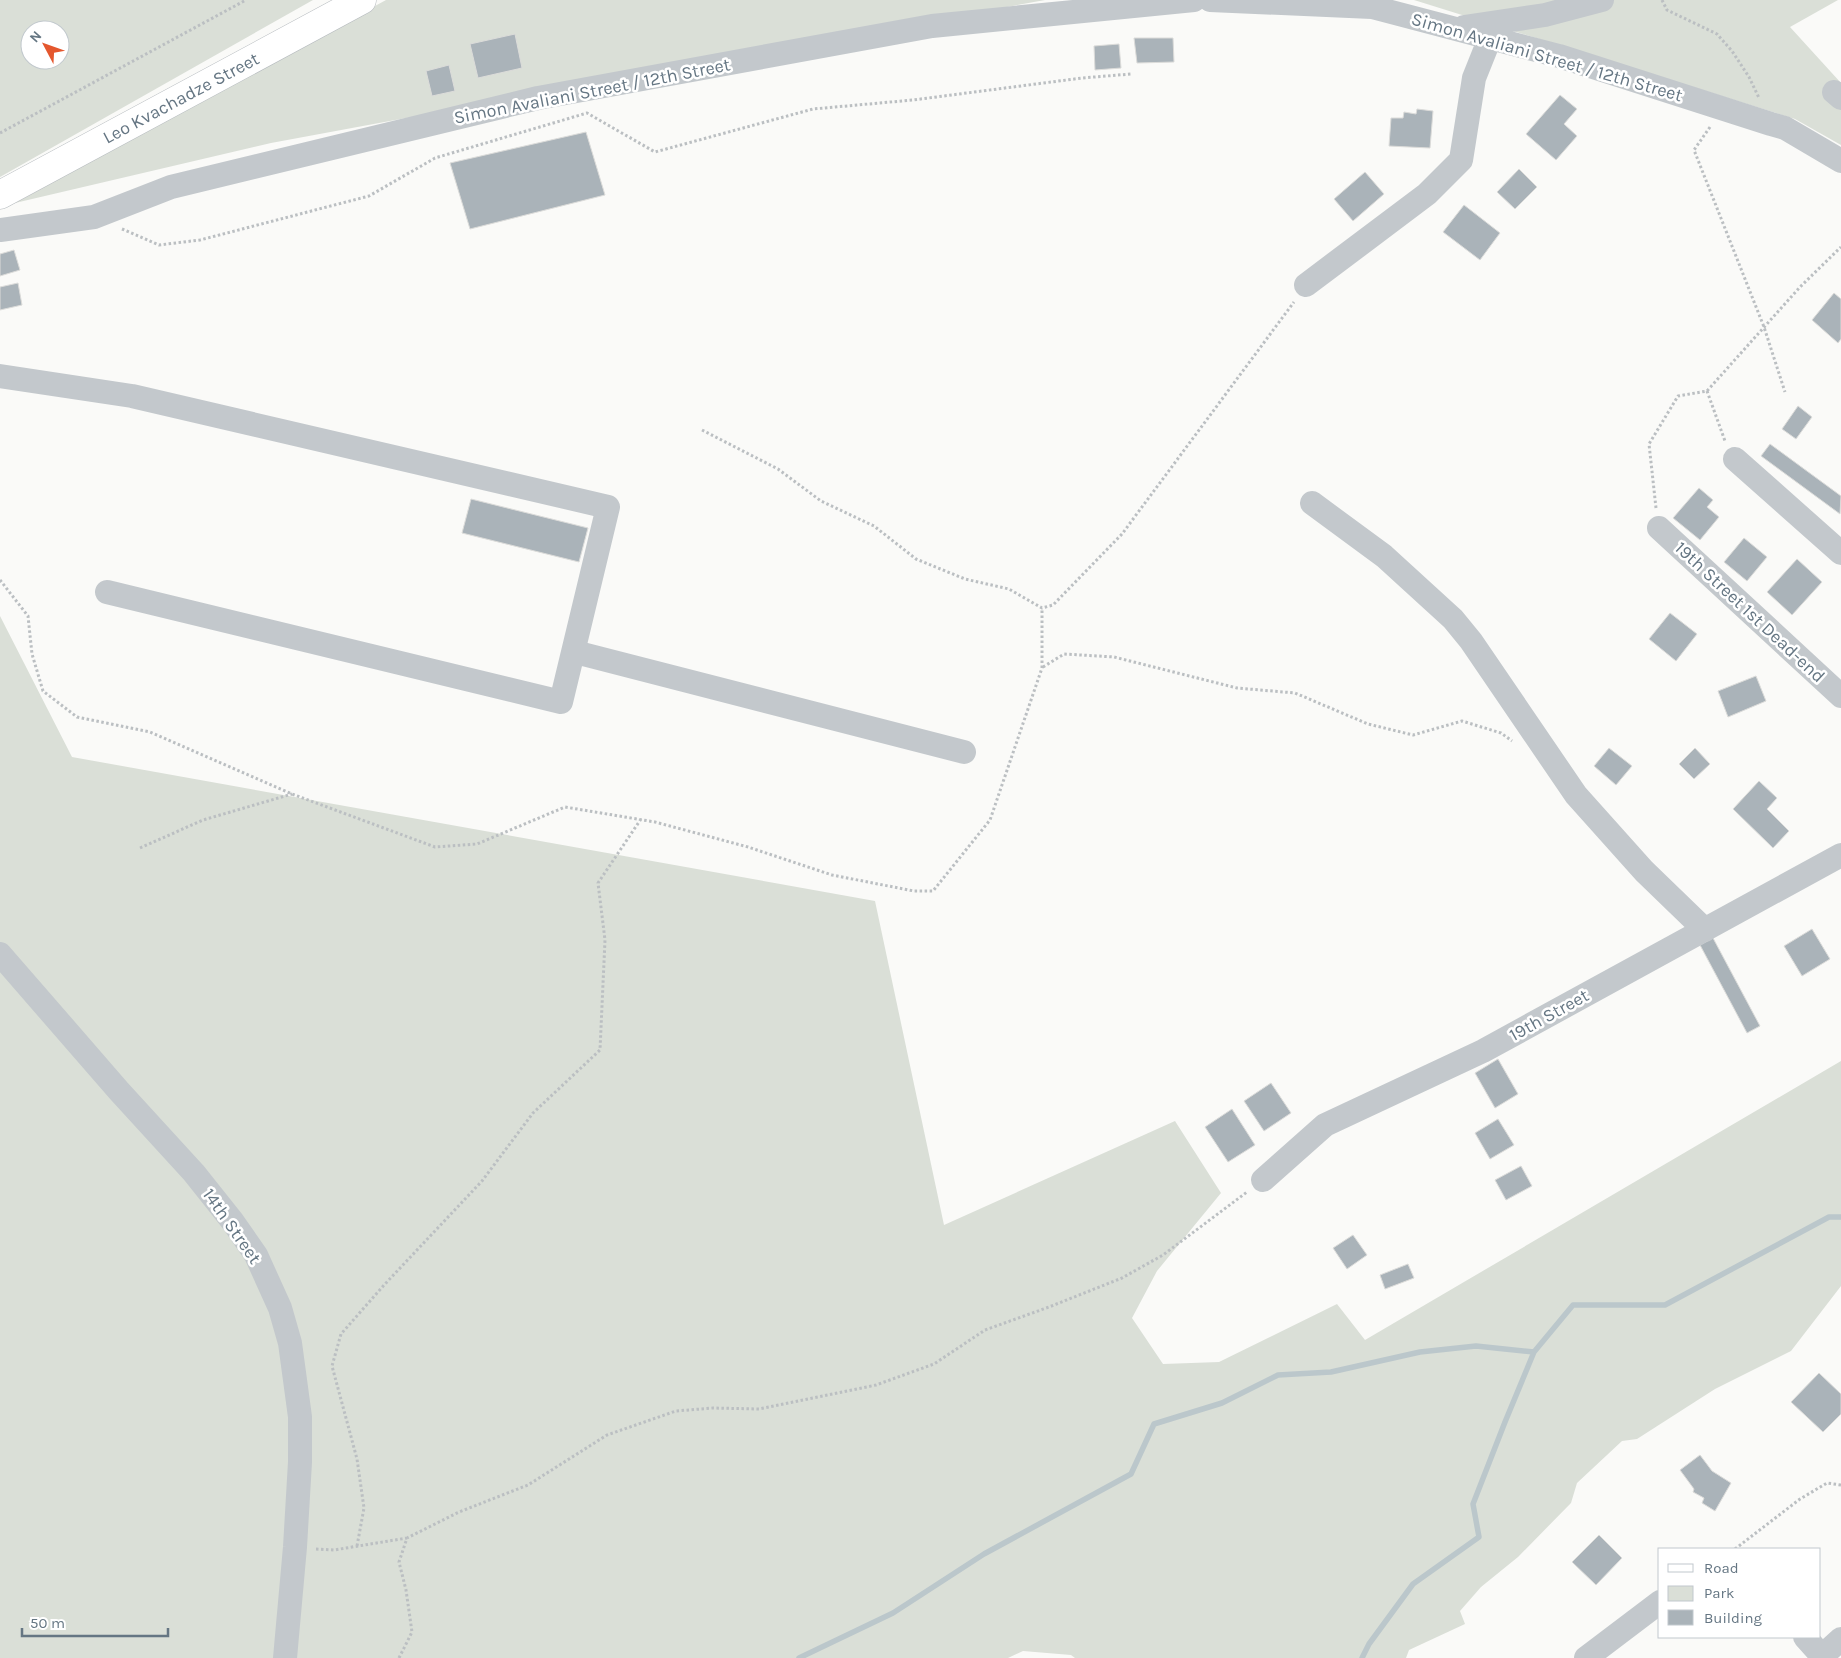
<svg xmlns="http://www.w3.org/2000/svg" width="1841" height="1658" viewBox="0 0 1841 1658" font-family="Karla,sans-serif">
  <rect width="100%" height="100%" fill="#fafaf8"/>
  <path fill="#dadfd7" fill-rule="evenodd" d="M0 0H313L0 177ZM30 30H60V60H30Z
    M386 0H1045L271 143 15 203Z
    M1414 0H1838L1790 27 1841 83V145L1795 119Z
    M0 616 72 757 875 901 944 1225 1175 1121 1221 1193 1157 1271 1132 1318 1163 1364 1219 1362 1337 1304 1365 1340 1841 1061V1286L1791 1351 1715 1389 1637 1439 1622 1441 1577 1483 1571 1503 1518 1557 1481 1587 1460 1611 1465 1624 1409 1650 1406 1658H1075L1071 1655 1023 1651 1008 1658H0Z"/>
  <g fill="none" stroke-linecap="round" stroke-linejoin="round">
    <path stroke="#bbc7cb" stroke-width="5.5" d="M799 1658 893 1613 984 1554 1131 1474 1154 1424 1222 1403 1278 1375 1331 1372 1420 1352 1476 1346 1534 1352
      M1362 1658 1369 1644 1413 1584 1479 1537 1473 1504 1505 1422 1534 1352 1573 1305H1665L1829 1217H1841"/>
  </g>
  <path fill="#aab3b9" stroke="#dcdcda" d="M515 34 522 68 478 78 470 44Z
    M1134 38H1173L1174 62 1137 63Z
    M1119 44 1121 68 1095 70 1094 46Z
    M449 65 455 91 432 96 426 71Z
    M1560 95 1577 109 1564 124 1577 136 1556 160 1526 134Z
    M1417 109 1433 111 1430 148 1389 146 1391 118H1403L1404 112 1416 114Z
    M586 132 605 195 470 229 450 163Z
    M1519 169 1537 187 1515 209 1497 192Z
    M1365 172 1384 194 1353 221 1334 199Z
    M1464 205 1500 233 1480 260 1443 232Z
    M14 250 20 270 0 276V254Z
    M18 283 22 305 0 310V287Z
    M1834 293 1841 299V339L1838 343 1812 320Z
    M1798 406 1812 417 1796 439 1782 429Z
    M1770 444 1841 496 1840 514 1761 456Z
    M1699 488 1713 500 1707 507 1719 517 1700 540 1673 518Z
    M471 499 588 528 579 562 462 533Z
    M1744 538 1767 557 1747 581 1724 562Z
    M1797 559 1822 582 1792 615 1767 592Z
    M1670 613 1697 634 1676 661 1649 639Z
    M1756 676 1766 701 1728 717 1718 691Z
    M1609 748 1632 766 1616 785 1594 766Z
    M1695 748 1710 764 1694 779 1679 764Z
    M1759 781 1777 798 1767 809 1789 831 1773 848 1733 809Z
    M1812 929 1830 959 1802 976 1784 946Z
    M1713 938 1760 1026 1747 1033 1700 945Z
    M1498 1059 1518 1094 1495 1108 1475 1073Z
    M1271 1083 1291 1113 1264 1131 1244 1101Z
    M1232 1109 1255 1145 1228 1162 1205 1127Z
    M1498 1119 1514 1145 1490 1159 1475 1133Z
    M1521 1166 1532 1186 1506 1200 1495 1180Z
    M1353 1235 1367 1255 1347 1269 1333 1248Z
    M1408 1264 1414 1278 1385 1289 1380 1275Z
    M1819 1373 1841 1394V1414L1823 1432 1791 1402Z
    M1700 1455 1712 1471 1731 1483 1715 1511 1702 1503 1704 1498 1693 1492 1694 1489 1680 1470Z
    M1599 1535 1622 1558 1596 1585 1572 1562Z"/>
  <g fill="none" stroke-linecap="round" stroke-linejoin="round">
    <g stroke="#b5babe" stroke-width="29">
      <path id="major" d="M0 195 362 0"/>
    </g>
    <path stroke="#bbbfc2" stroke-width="3" stroke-dasharray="2.5 2.5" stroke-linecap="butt" d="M1662 0 1667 10 1717 34 1732 51 1749 77 1759 98
      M1710 127 1694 150 1764 327 1785 392
      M0 133 246 0
      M122 229 159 245 200 240 369 196 435 158 587 113 655 152 813 109 913 100 1082 78 1131 74
      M1707 391 1725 441
      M702 430 778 469 821 501 874 526 916 559 965 579 1009 589 1042 608 1053 605 1122 534 1294 302
      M1656 508 1649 444 1678 396 1707 391 1800 287 1841 247
      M0 580 28 616 32 654 43 691 77 717 150 732 292 794 435 847 477 844 565 807 655 822 748 847 832 875 914 891H933L990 820 1042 668V608
      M1043 667 1064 654 1114 657 1237 688 1295 693 1368 724 1413 735 1462 721 1501 733 1512 741
      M140 848 203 820 292 794
      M357 1546 364 1508 357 1459 332 1366 341 1334 385 1284 482 1181 533 1113 600 1050 605 940 598 883 641 819
      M316 1549 334 1550 407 1538
      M1735 1549 1800 1499 1827 1483 1841 1485
      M399 1658 412 1632 406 1590 399 1562 407 1538 459 1512 528 1485 607 1435 676 1411 713 1408 759 1409 876 1385 934 1364 985 1330 1049 1307 1122 1278 1163 1255 1247 1192"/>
    <path stroke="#c3c8cc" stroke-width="24" d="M1210 0 1372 7 1559 56 1771 124 1785 128 1841 161
      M1464 27 1545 15 1602 0
      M1834 92 1841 98
      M0 230 94 217 171 187 538 98 932 26 1194 0
      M1306 285 1427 194 1461 160 1474 78 1490 38
      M0 376 132 396 608 507 561 702 107 592
      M1735 459 1841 553
      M1312 503 1384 556 1453 619 1471 641 1576 795 1644 871 1705 930
      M1659 528 1841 696
      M575 652 964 752
      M0 954 119 1091 194 1173 233 1222 256 1255 280 1308 290 1343 300 1417V1462L295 1547 285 1658
      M1263 1180 1325 1125 1483 1051 1841 855
      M1805 1637 1822 1656
      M1586 1658 1660 1602
      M1820 1658 1841 1639"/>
    <use href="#major" stroke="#fff" stroke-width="28"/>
  </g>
  <g text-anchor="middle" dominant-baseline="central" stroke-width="5" stroke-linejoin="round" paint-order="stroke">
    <g font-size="18" fill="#657683" stroke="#fff">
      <text transform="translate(1547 57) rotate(16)">Simon Avaliani Street / 12th Street</text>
      <text transform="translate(592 91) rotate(-11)">Simon Avaliani Street / 12th Street</text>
      <text transform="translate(181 98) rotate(-28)">Leo Kvachadze Street</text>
      <text transform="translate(1750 612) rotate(43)">19th Street 1st Dead-end</text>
      <text transform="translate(1549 1015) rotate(-29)">19th Street</text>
      <text transform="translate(232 1226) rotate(55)">14th Street</text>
    </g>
  </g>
  <rect x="1658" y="1548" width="162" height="90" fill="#ffffff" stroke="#c1c8cd"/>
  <rect x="1668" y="1564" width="25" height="8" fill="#ffffff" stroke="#c1c8cd"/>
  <text x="1704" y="1573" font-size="15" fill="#657683">Road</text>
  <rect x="1668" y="1586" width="25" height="15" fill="#dadfd7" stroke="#c1c8cd"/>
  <text x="1704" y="1598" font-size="15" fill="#657683">Park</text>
  <rect x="1668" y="1610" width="25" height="15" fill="#aab3b9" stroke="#c1c8cd"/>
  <text x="1704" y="1623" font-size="15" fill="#657683">Building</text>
  <g transform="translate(45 45) rotate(311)"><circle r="24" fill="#ffffff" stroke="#c1c8cd"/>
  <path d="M0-4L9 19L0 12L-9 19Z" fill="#e4572e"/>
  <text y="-8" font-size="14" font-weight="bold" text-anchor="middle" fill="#657683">N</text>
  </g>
  <path d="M22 1628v8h146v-8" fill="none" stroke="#657683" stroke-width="2.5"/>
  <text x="30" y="1628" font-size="15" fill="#657683" stroke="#ffffff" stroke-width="4" paint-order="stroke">50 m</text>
</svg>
